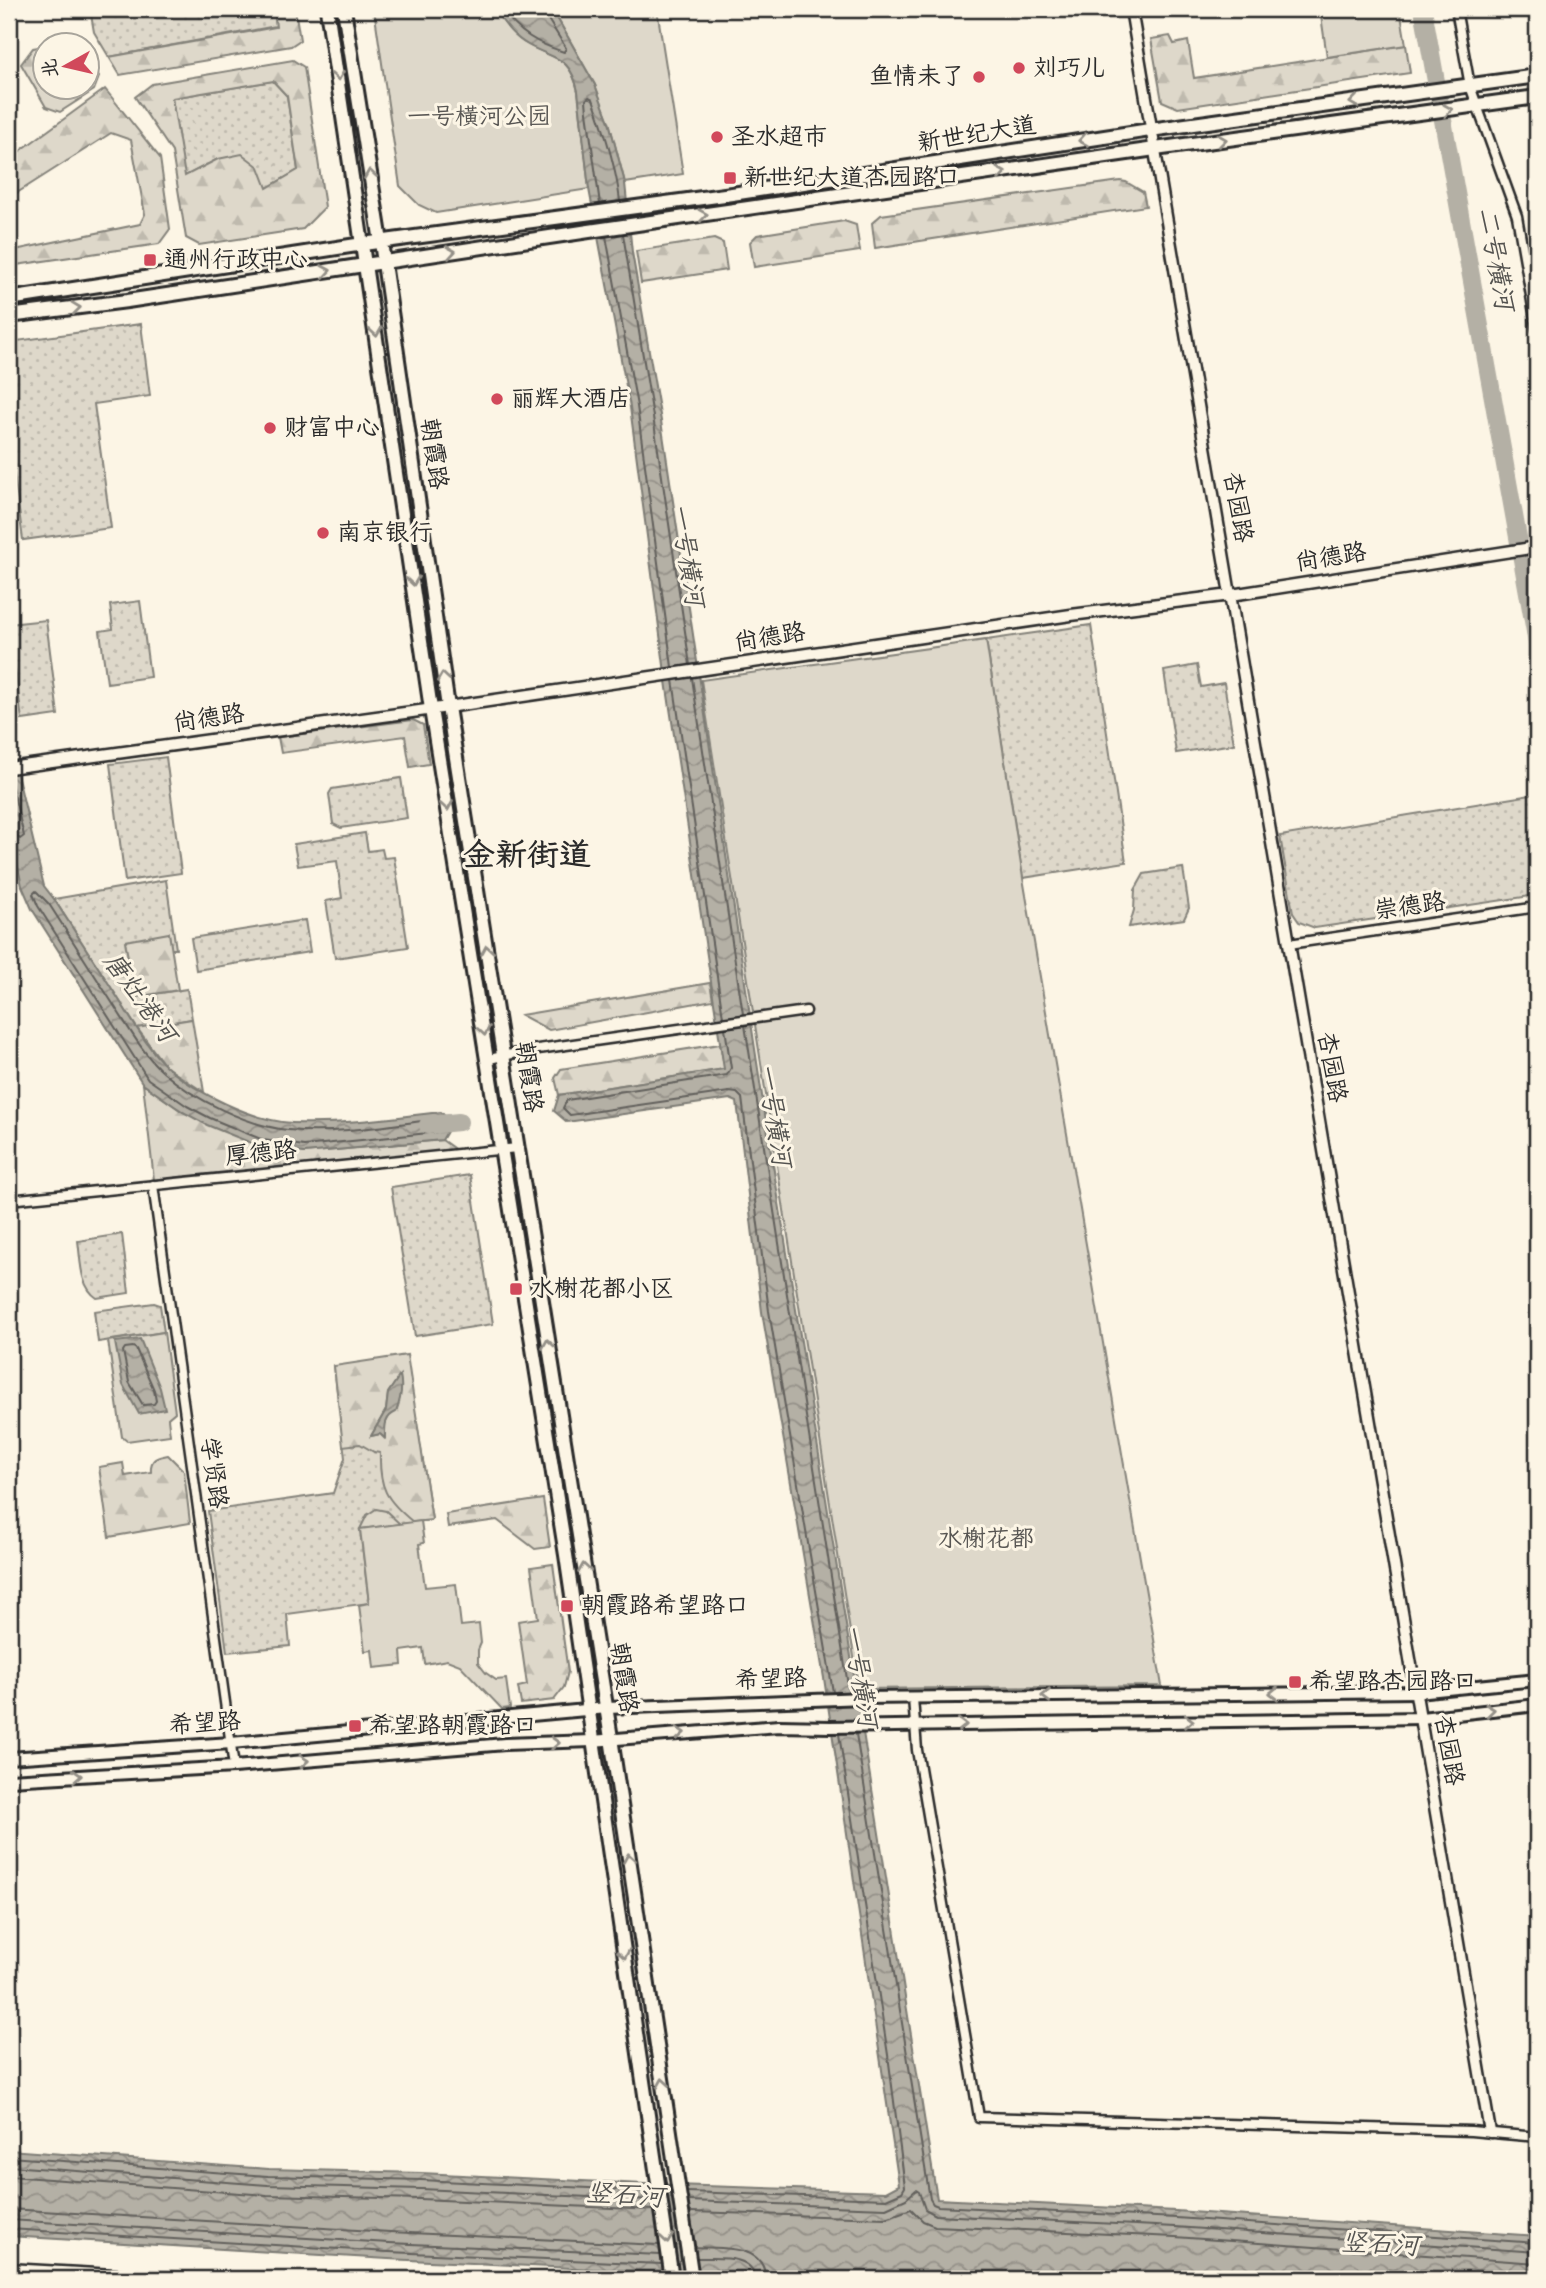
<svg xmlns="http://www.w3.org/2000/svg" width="1546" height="2288" viewBox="0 0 1546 2288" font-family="Mynerve,'LXGW WenKai TC',sans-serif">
  <defs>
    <pattern id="grass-dots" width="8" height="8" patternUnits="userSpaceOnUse" patternTransform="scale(1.75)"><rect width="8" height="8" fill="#ded8ca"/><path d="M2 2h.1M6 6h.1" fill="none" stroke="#bfbaae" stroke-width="1.8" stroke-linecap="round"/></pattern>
    <pattern id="forest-firs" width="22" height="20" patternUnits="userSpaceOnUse" patternTransform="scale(1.75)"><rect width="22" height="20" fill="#ded8ca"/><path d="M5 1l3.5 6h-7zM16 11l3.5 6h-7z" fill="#bfbaae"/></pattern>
    <pattern id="water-waves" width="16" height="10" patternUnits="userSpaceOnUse" patternTransform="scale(1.75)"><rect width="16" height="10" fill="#b4b0a5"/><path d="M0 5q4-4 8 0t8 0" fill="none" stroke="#938f87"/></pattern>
  </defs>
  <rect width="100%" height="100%" fill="#fcf5e5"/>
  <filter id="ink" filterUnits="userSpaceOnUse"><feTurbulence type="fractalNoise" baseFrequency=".0143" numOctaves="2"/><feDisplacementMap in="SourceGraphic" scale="14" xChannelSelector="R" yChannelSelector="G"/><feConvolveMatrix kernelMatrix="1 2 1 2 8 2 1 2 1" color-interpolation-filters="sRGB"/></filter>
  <g filter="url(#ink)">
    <path fill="url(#grass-dots)" stroke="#84827a" stroke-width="2" d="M90 9H274L276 26 109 57 94 32Z
      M273 81 287 96 298 170 267 188 218 159 184 177 172 98Z
      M141 324 150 396 94 404 111 528 23 540 9 436V342Z
      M140 601 150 677 107 683 100 631 113 629 110 605Z
      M46 620 58 715 22 720 9 624Z
      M1091 625 1126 862 1023 878 986 640Z
      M1197 665 1201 687 1224 683 1234 744 1176 753 1164 671Z
      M166 757 181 873 125 881 110 764Z
      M401 778 407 818 341 828 333 824 329 794 332 789Z
      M1537 794V895L1315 928 1299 922 1293 913 1280 836Z
      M365 833 368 851 382 849 384 858 394 857 408 947 335 958 326 901 342 898 337 861 298 866 294 844Z
      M1183 868 1189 908 1184 919 1129 927 1134 910 1135 890 1144 874Z
      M166 880 176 949H171L169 934 135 997 187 989 192 1019 137 1028 54 899Z
      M305 920 310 952 196 970 191 938Z
      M470 1175 493 1324 415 1336 391 1187Z
      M122 1234 129 1293 97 1298C79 1286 81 1260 78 1241Z
      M154 1303 160 1305 164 1332 98 1342 94 1311Z
      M334 1366 418 1429 432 1520 360 1529 369 1603 287 1614 290 1646 227 1652 208 1511 333 1493 345 1458Z"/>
    <path fill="url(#forest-firs)" stroke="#84827a" stroke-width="2" fill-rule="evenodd" d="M274 9H295L300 40 291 46 120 75 109 57 276 27Z
      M1170 36 1174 44 1188 41 1194 78 1406 45 1410 73 1178 108 1162 101 1151 39Z
      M45 46 46 88H88V61L99 77 94 90 60 112 46 107 21 64 33 48Z
      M293 60 304 67 325 207 303 229 199 245 186 238 172 152 135 97 152 84ZM273 81 287 96 298 170 267 188 259 167 242 154 218 159 185 176 172 98Z
      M105 89 160 158 170 229 159 244 9 266V244L10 251 140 224 145 214 131 140 111 133 9 198V159Z
      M1120 181 1126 182 1143 192 1146 206 875 248 872 223 881 215Z
      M844 221 856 225 860 251 754 267 750 242 757 235Z
      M714 239 723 243 727 270 641 283 636 251Z
      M413 720 423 725 429 764 410 767 405 736 281 753 278 737Z
      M169 933 178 990 135 997 125 941Z
      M710 983 713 1000 549 1030 521 1015Z
      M192 1019 204 1092 166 1067 137 1028Z
      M720 1044 725 1069 559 1095 555 1078 561 1069Z
      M143 1084 183 1112 304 1153 442 1140 456 1150 154 1180Z
      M407 1355 432 1520 413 1522C386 1500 379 1488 380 1453L374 1452 360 1444 343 1446 334 1366ZM400 1376 390 1414 385 1424 384 1438 380 1434 371 1436 386 1410 388 1393Z
      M168 1455 184 1471 190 1523 109 1537 99 1467 123 1463 125 1476 151 1472C150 1459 156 1457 168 1455Z
      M543 1499 550 1547 535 1549 497 1520 448 1527 446 1514Z
      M376 1509 386 1511 400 1524 360 1529 367 1515Z
      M553 1564 568 1672 564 1687 554 1700 521 1704 518 1687 527 1685 518 1621 538 1618 531 1567Z"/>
    <path fill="#ded8ca" stroke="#84827a" stroke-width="2" d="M374 9H494C504 23 512 36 528 45 555 60 570 55 578 91L589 189 436 213 419 205 400 186Z
      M552 9H657L683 174 625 183 609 122 595 85Z
      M1320 9H1400L1406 45 1327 57Z
      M986 640 1023 878 1162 1686 859 1689 701 680Z
      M164 1332 175 1412 168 1418 170 1435 127 1441 122 1437 108 1341Z
      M421 1521 424 1543 419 1544 425 1587 456 1584 461 1626 479 1624 481 1643 478 1650V1663L486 1673 496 1680 506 1679 510 1708 502 1709 460 1665 447 1660 425 1664 423 1648 401 1651 402 1665 374 1668 372 1650 365 1651 359 1605 369 1603 360 1529Z"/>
    <path fill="url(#water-waves)" stroke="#7d7b74" stroke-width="2" d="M494 9H552L595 85 609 122 625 183 632 252 661 421 761 1089 937 2199 1176 2211 1537 2236V2279H797L388 2259 9 2236V2150L269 2169 421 2173 644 2184 886 2192 899 2185 824 1678 762 1312 737 1102 730 1099 567 1122 554 1111 559 1095 724 1069 667 688 630 407 589 189 578 91C570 55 555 60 528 45 512 36 504 23 494 9Z
      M9 740 44 886 54 899C76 934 99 968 121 1003 133 1022 151 1053 167 1067 196 1093 254 1121 292 1123 342 1125 392 1118 441 1112L452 1123 442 1140 304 1153 261 1147 207 1125 183 1112 143 1084 32 909 22 886 9 826Z
      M140 1339 160 1388 165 1409 139 1414 123 1385 115 1342Z
      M400 1375C403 1388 401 1399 396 1412 384 1417 385 1427 385 1438L380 1434 371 1436 386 1410 388 1393Z"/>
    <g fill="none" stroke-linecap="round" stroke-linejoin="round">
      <path stroke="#62605c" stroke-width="2" d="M502 9C518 33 538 44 564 52L566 48 549 21 546 9
        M600 204 587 112 586 100 589 97 593 99C605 132 616 167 620 201
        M623 234 654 423 690 665
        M606 236 637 406 672 667
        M692 678 743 1014
        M673 680 723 1017
        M9 834H14L20 839 24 836 9 774
        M36 891 49 904C71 938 93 973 115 1007 128 1027 146 1058 163 1072 193 1099 248 1126 288 1130 336 1135 389 1125 437 1119L442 1124 438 1132 304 1146 263 1140 210 1118 187 1106 148 1079 38 906 33 894Z
        M745 1025 849 1692
        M725 1028 731 1068 727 1075 567 1100 563 1108 570 1115 729 1092 737 1093 742 1098 769 1311 833 1692
        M133 1347 136 1349 154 1390 156 1401 154 1404 143 1405 129 1382 123 1351 125 1348Z
        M856 1734 930 2199 933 2204 938 2206 1176 2218 1537 2243
        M9 2157 268 2176 421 2180 651 2191
        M9 2166 268 2185 421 2189 652 2200
        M9 2176 267 2195 420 2199 654 2210
        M687 2192 886 2199 902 2192 905 2187 888 2055 839 1734
        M688 2201 886 2208 906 2199 916 2190 919 2192 925 2209 936 2215 1175 2227 1537 2252
        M9 2209 390 2232 659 2245
        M690 2212 886 2218 911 2209 923 2221 935 2226 1175 2237 1537 2263
        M9 2220 389 2243 661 2255
        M9 2229 389 2252 662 2264
        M695 2247C722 2249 764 2243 766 2279
        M697 2258C716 2259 753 2253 755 2279"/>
      <path stroke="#b4b0a5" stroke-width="18" d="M1423 9 1537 643
        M428 1125 459 1122"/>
      <g stroke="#2b2b2b" stroke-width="13">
        <path id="minor" d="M1456 9 1470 86 1517 216 1537 330
          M1289 944 1537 907
          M489 1059 531 1050 806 1011
          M153 1185 234 1767
          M9 1200 517 1148
          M913 1698 917 1750 979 2117 1471 2131 1537 2137
          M9 2268 202 2279"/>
      </g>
      <g stroke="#2b2b2b" stroke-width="15">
        <path id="tertiary" d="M1131 9 1490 2132
          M9 768 448 707 1071 615 1231 595 1537 547"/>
      </g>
      <g stroke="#2b2b2b" stroke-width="16">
        <path id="secondary" d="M9 1758 231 1743 607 1708 864 1698 1417 1692 1537 1680
          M9 1780 234 1767 505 1744 592 1741 779 1726 830 1727 1421 1718 1537 1705"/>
      </g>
      <g stroke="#2b2b2b" stroke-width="18">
        <path id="primary" d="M327 9 431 709 566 1555 672 2279
          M344 9 381 242 448 707 611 1738 692 2279
          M9 299 363 244 732 194 1150 130 1537 76
          M9 316 127 301 589 231 1155 149 1537 97"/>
      </g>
      <use href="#minor" stroke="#fcf5e5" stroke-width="8"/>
      <use href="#tertiary" stroke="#fcf5e5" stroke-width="10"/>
      <use href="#secondary" stroke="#fcf5e5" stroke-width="10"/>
      <use href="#primary" stroke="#fcf5e5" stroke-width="12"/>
    </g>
    <defs><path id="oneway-chevron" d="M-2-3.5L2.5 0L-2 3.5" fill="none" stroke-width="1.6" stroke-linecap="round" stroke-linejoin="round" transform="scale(1.75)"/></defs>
    <g stroke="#949088">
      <use href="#oneway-chevron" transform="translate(338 76) rotate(81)"/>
      <use href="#oneway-chevron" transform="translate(1354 102) rotate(172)"/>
      <use href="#oneway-chevron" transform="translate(1448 110) rotate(-8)"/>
      <use href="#oneway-chevron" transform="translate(1083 140) rotate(171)"/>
      <use href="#oneway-chevron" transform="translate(1222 140) rotate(-8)"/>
      <use href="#oneway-chevron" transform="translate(1001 173) rotate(-9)"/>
      <use href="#oneway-chevron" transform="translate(370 174) rotate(-99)"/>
      <use href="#oneway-chevron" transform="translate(703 215) rotate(-8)"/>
      <use href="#oneway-chevron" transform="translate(451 252) rotate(-9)"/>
      <use href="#oneway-chevron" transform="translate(326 271) rotate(-9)"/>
      <use href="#oneway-chevron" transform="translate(76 308) rotate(-7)"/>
      <use href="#oneway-chevron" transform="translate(376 332) rotate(82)"/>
      <use href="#oneway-chevron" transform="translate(413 581) rotate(82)"/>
      <use href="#oneway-chevron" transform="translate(443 677) rotate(-98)"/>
      <use href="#oneway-chevron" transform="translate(447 806) rotate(81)"/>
      <use href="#oneway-chevron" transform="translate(487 950) rotate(-99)"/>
      <use href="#oneway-chevron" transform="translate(484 1031) rotate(81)"/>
      <use href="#oneway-chevron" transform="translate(548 1344) rotate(-99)"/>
      <use href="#oneway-chevron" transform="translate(584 1568) rotate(-99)"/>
      <use href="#oneway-chevron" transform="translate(1274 1693) rotate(179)"/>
      <use href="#oneway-chevron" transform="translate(1046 1696) rotate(179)"/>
      <use href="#oneway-chevron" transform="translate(1490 1710) rotate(-6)"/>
      <use href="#oneway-chevron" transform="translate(1189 1721) rotate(-1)"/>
      <use href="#oneway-chevron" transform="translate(962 1725) rotate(-1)"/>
      <use href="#oneway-chevron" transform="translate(680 1733) rotate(-4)"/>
      <use href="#oneway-chevron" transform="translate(555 1743) rotate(-2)"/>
      <use href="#oneway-chevron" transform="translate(304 1761) rotate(-5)"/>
      <use href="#oneway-chevron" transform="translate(77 1776) rotate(-3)"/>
      <use href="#oneway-chevron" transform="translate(629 1858) rotate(-99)"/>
      <use href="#oneway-chevron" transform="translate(624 1954) rotate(81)"/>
      <use href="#oneway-chevron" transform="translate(663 2083) rotate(-99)"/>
      <use href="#oneway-chevron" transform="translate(667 2239) rotate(82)"/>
    </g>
  </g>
  <g fill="#d1495b" stroke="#fcf5e5" stroke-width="2.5">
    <circle cx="1019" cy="68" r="7"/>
    <circle cx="979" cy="77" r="7"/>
    <circle cx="717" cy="137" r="7"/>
    <rect x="723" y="171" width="14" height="14" rx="3.5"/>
    <rect x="143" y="253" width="14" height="14" rx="3.5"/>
    <circle cx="497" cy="399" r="7"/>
    <circle cx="270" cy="428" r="7"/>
    <circle cx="323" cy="533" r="7"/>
    <rect x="509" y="1282" width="14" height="14" rx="3.5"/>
    <rect x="560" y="1599" width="14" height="14" rx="3.5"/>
    <rect x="1288" y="1675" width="14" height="14" rx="3.5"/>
    <rect x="348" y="1719" width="14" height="14" rx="3.5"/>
  </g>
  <g text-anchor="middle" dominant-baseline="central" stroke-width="6" stroke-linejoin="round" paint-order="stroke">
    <g font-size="24" fill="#2b2b2b" stroke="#fcf5e5" text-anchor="start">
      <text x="1033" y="68">刘巧儿</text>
      <text x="965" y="77" text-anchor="end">鱼情未了</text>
      <text x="731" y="137">圣水超市</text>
      <text x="744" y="178">新世纪大道杏园路口</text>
      <text x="164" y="260">通州行政中心</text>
      <text x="511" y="399">丽辉大酒店</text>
      <text x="284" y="428">财富中心</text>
      <text x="337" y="533">南京银行</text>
      <text x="530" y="1289">水榭花都小区</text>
      <text x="581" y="1606">朝霞路希望路口</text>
      <text x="1309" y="1682">希望路杏园路口</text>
      <text x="369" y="1726">希望路朝霞路口</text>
    </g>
    <g font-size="24" fill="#585653" stroke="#fcf5e5">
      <text x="479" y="117">一号横河公园</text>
      <text x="986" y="1539">水榭花都</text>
    </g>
    <g font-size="24" fill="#2b2b2b" stroke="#fcf5e5">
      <text transform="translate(977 135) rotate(-9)">新世纪大道</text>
      <text transform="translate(433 454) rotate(82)">朝霞路</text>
      <text transform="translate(1237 507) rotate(80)">杏园路</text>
      <text transform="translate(1331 558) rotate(-9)">尚德路</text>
      <text transform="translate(770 638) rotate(-9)">尚德路</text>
      <text transform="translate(209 719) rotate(-8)">尚德路</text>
      <text transform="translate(1410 907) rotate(-8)">崇德路</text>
      <text transform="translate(1331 1067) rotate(80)">杏园路</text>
      <text transform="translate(528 1077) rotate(82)">朝霞路</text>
      <text transform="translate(261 1154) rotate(-6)">厚德路</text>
      <text transform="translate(213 1473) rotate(82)">学贤路</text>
      <text transform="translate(623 1678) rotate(81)">朝霞路</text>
      <text transform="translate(771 1680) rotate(-2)">希望路</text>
      <text transform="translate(205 1724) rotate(-4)">希望路</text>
      <text transform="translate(1448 1750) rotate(80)">杏园路</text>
    </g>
    <g font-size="26" font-style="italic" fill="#545350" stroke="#fcf5e5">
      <text transform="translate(1495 259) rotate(80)">二号横河</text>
      <text transform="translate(686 555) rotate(81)">一号横河</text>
      <text transform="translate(139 998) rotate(54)">唐灶港河</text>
      <text transform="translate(773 1115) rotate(81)">一号横河</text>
      <text transform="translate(859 1676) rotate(81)">一号横河</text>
      <text transform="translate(625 2196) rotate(4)">竖石河</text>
      <text transform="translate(1380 2245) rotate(3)">竖石河</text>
    </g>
    <g font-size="32" font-weight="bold" fill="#2b2b2b" stroke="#fcf5e5">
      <text x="527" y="856">金新街道</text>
    </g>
  </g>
  <rect width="1546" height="2288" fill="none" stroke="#fcf5e5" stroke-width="35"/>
  <rect x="18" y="18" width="1511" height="2253" fill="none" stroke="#2b2b2b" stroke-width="2.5" filter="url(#ink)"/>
  <g transform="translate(66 66) rotate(262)"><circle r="33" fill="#fcf5e5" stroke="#a8a49b" stroke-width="2"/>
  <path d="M0-5L12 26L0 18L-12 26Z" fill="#d1495b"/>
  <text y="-10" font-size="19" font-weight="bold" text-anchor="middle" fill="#2b2b2b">北</text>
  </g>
</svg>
